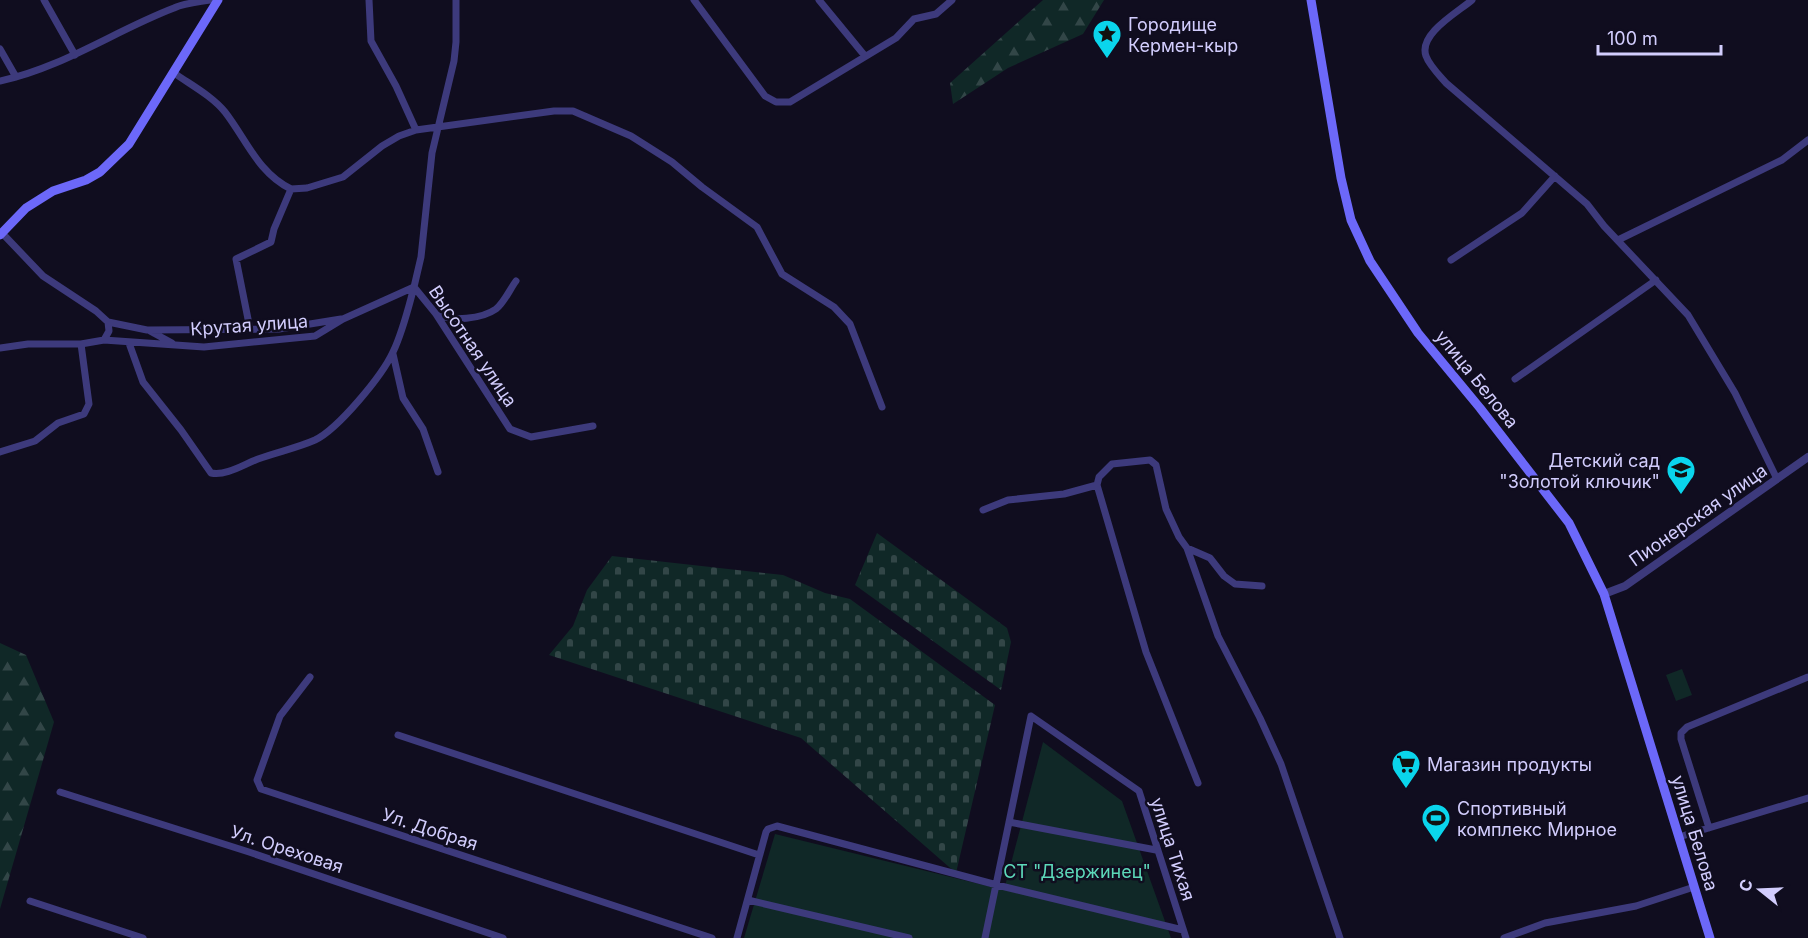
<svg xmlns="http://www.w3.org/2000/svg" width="1808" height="938" viewBox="0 0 1808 938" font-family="Inter,sans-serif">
  <defs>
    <pattern id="forest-firs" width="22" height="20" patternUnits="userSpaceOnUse" patternTransform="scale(1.5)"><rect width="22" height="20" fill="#102827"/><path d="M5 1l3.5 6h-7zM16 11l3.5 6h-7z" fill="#324647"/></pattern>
    <pattern id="cemetery-stones" width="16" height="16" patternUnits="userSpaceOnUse" patternTransform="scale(1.5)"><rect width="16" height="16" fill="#102827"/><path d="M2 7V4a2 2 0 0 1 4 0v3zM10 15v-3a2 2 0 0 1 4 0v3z" fill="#324647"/></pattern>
  </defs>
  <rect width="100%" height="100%" fill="#100d1f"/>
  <path fill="url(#forest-firs)" d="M1043 0H1104L1083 34 1008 68 953 104 950 83Z
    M0 643 26 655 54 722 0 909Z"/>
  <path fill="url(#cemetery-stones)" d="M877 533 1007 628 1011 642 1001 690 855 585Z
    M612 556 783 575 825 593 850 599 995 705 956 873 801 738 549 655 573 626 587 590Z"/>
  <path fill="#102827" d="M1682 669 1692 695 1676 701 1666 675Z
    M1043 742 1122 801 1171 938H744L775 834 1004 890Z"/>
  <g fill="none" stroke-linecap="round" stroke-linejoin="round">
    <path stroke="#3d3a7c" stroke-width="7" d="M44 0 75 55
      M369 0 371 41 396 86 416 130
      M694 0 765 96 776 102H790L896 38 914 19 936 14 952 0
      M819 0 865 56
      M1472 0C1458 12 1418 34 1426 56 1429 65 1439 75 1446 83L1587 204 1604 226 1688 315 1735 393 1777 479
      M0 49 16 77
      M174 73C191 85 212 96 225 112 246 139 258 173 291 189
      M0 81C62 68 116 30 174 8 185 3 199 2 210 0
      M2 233 43 276 96 311 108 322 109 331 104 340
      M1618 240 1782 160 1808 140
      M1451 260 1522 213 1555 176
      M414 287 436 314 510 429 531 437 593 426
      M436 314C451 322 482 319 496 309 504 303 510 289 516 281
      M108 322 147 330 279 329 341 319
      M250 329 236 259 271 242 274 229 291 189 307 188 343 177 382 146 399 136 416 130 554 111H573L631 136 672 162 702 187 757 227 782 274 834 307 850 324 882 407
      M150 331 172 343
      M129 343 143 382 181 430 211 473C227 476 244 464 258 459 277 452 297 448 315 440 338 429 382 376 393 352 403 331 408 309 414 287
      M0 348 28 344H81L104 340 204 347 315 336 343 319 414 287 421 257 432 153 454 61 456 42V0
      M393 354 403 398 423 429 438 472
      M1515 379 1656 280
      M0 452 35 441 58 423 84 414 89 404 81 344
      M1097 485 1146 652 1198 783
      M983 510 1008 500 1064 494 1097 485 1099 477 1112 464 1150 460 1156 465 1166 509 1179 537 1187 548 1210 558 1224 576 1235 584 1262 586
      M1187 548 1218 636 1260 718 1281 764 1340 938
      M310 677 280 716 257 780 261 789 712 938
      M398 735 759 855
      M60 792 249 852 503 938
      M1009 822 1156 850
      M1709 828 1681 739V733L1687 727 1808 677
      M1679 837 1808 798
      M748 900 909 938
      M30 901 143 938
      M737 938 766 832 768 829 777 826 997 885 1183 930
      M985 938 1031 716 1139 791 1186 938
      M1504 938 1545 923 1636 906 1694 887"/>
    <path stroke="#3d3a7c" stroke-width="8" d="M1604 594 1625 586 1808 457"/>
    <path stroke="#6c68f9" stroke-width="9" d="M1311 0 1341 178 1351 220 1370 261 1418 333 1480 408 1569 523 1604 594 1710 938
      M0 235 26 208 53 191 86 180 100 172 129 144 218 0"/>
  </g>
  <defs>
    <g id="sight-pin" transform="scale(1.5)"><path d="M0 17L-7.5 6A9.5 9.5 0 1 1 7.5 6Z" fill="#0ad5ec" stroke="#100d1f"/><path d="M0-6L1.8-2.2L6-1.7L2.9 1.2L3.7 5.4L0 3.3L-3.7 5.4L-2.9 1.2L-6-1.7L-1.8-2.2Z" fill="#111"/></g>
    <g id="school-pin" transform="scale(1.5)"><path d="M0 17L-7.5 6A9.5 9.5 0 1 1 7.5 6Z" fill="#0ad5ec" stroke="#100d1f"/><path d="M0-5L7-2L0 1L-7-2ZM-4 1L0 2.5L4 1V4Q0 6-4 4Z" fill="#111"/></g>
    <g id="supermarket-pin" transform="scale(1.5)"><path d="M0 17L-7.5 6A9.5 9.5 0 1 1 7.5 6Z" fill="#0ad5ec" stroke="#100d1f"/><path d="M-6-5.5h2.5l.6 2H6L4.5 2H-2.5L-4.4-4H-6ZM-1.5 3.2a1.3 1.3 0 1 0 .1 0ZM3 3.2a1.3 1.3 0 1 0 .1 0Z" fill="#111"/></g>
    <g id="stadium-pin" transform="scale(1.5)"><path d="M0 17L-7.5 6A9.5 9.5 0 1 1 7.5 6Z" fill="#0ad5ec" stroke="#100d1f"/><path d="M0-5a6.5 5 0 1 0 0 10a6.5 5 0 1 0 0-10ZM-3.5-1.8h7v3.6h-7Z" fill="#111"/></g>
  </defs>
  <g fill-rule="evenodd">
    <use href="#sight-pin" x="1107" y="34"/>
    <use href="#school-pin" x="1681" y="470"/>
    <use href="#supermarket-pin" x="1406" y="764"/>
    <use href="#stadium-pin" x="1436" y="818"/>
  </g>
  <g text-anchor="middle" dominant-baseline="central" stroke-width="5" stroke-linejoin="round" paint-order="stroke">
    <g font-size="18" fill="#d2cdfd" stroke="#100d1f" text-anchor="start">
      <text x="1128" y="24">Городище<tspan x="1128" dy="21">Кермен-кыр</tspan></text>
      <text x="1660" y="460" text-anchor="end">Детский сад<tspan x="1660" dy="21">"Золотой ключик"</tspan></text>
      <text x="1427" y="764">Магазин продукты</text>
      <text x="1457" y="808">Спортивный<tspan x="1457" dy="21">комплекс Мирное</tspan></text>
    </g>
    <g font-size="18" fill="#d2cdfd" stroke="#100d1f">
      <text transform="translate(249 325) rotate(-4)">Крутая улица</text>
      <text transform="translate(473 346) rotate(56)">Высотная улица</text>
      <text transform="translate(1477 379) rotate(51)">улица Белова</text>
      <text transform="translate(1698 515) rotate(-35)">Пионерская улица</text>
      <text transform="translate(430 829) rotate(18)">Ул. Добрая</text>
      <text transform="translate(1695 833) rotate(73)">улица Белова</text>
      <text transform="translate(287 849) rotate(18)">Ул. Ореховая</text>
      <text transform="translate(1173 849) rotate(72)">улица Тихая</text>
    </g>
    <g font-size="18" fill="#5dd9ba" stroke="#100d1f">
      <text x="1077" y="871">СТ "Дзержинец"</text>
    </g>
  </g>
  <g transform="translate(1760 890) rotate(288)" stroke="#100d1f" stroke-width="4.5" paint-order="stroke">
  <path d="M0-4.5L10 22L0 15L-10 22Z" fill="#d2cdfd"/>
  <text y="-9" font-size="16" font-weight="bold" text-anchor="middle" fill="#d2cdfd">С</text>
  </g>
  <path d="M1598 45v9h123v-9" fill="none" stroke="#d2cdfd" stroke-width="3"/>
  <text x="1607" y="45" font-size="18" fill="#d2cdfd" stroke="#100d1f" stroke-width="4.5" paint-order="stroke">100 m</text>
</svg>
